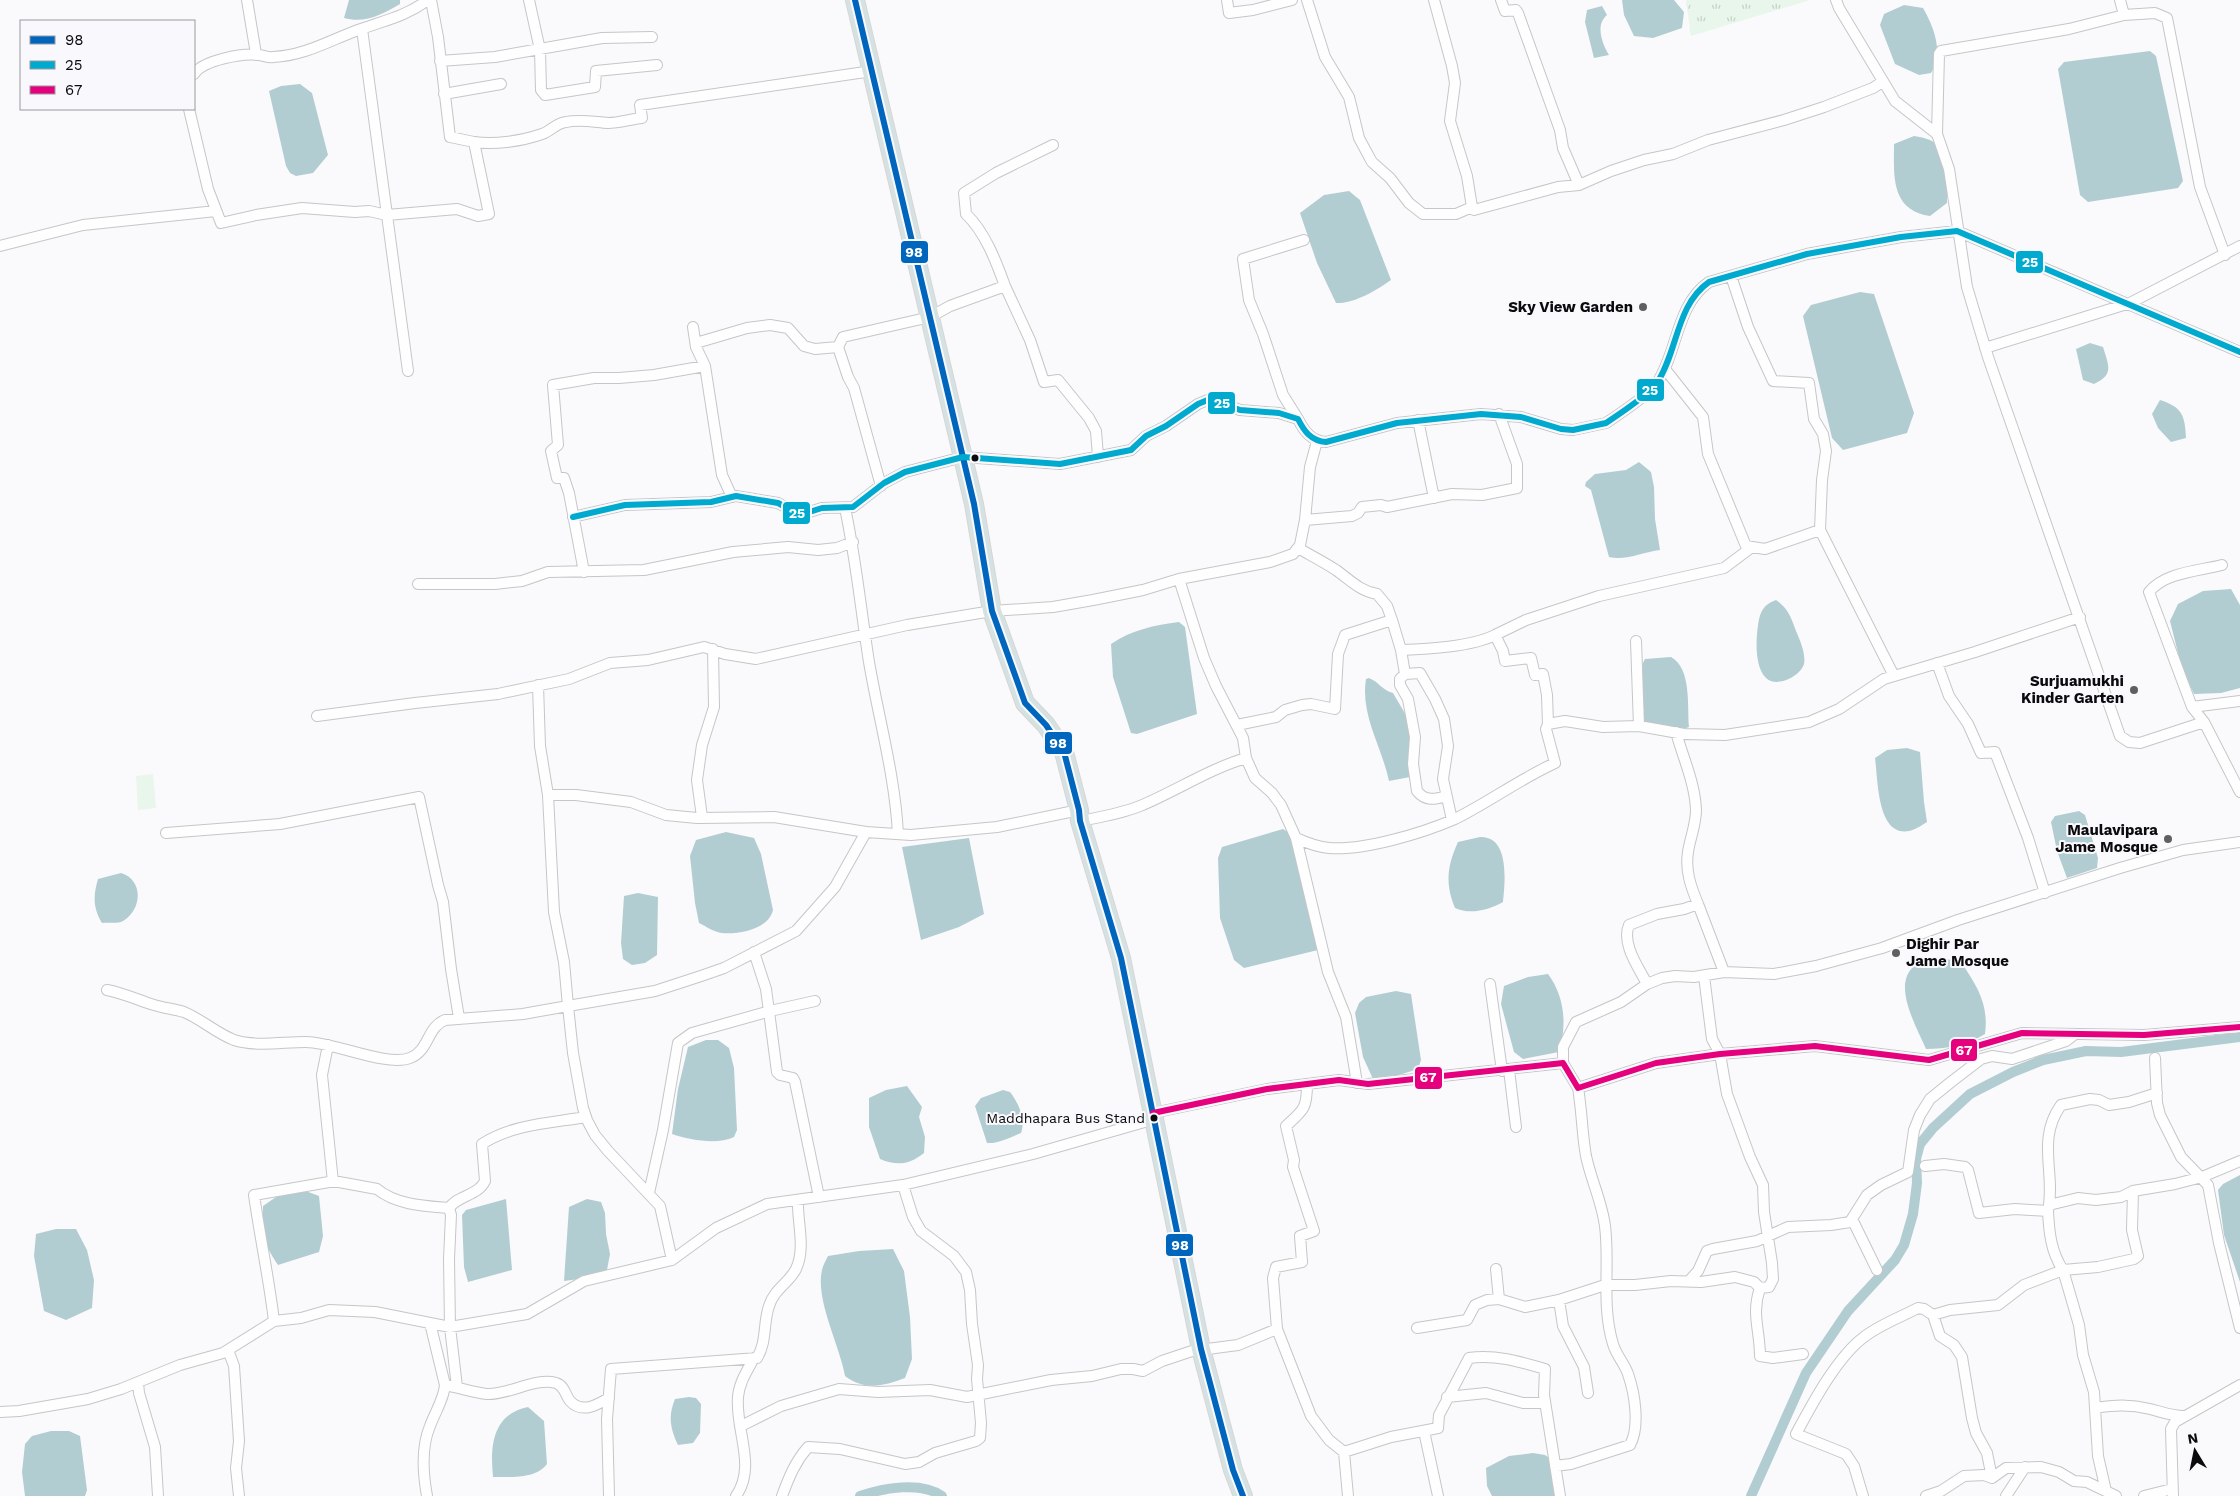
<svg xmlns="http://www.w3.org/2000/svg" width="2240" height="1496" viewBox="0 0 2240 1496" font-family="'Work Sans',sans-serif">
  <defs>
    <pattern id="park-tufts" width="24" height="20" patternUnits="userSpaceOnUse" patternTransform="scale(1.25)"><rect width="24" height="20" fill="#e8f6eb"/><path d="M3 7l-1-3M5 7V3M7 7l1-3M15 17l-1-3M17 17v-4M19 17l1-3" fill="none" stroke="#c6d2c8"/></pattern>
  </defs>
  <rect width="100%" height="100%" fill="#fafafc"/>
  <path fill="#e8f6eb" d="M153 774 156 808 138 810 136 776Z"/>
  <path fill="url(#park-tufts)" d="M1686 0H1810L1691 36Z"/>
  <path fill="#b2cdd1" d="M349 0H400V4C383 14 365 24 344 18Z
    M1622 0H1674L1684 12 1682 28 1653 38 1634 36 1624 15Z
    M1904 5 1923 8C1934 27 1944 53 1931 73L1919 75 1895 64 1880 25 1884 14Z
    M1602 6 1607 15C1595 25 1602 43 1609 55L1594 58 1585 22 1587 10Z
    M2150 51 2156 56 2183 181 2178 188 2088 202 2080 195 2058 69 2064 62Z
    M300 84 312 93 328 155 313 173 296 176 290 173 286 166 269 91 281 86Z
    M1914 136C1921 137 1932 139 1937 145 1948 157 1947 188 1947 203L1930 216C1890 210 1894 175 1894 144Z
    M1349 191 1360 200 1391 280C1377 290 1354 304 1336 303L1317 263 1300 213 1324 195Z
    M1860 292 1874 294 1914 413 1907 433 1843 450 1832 438 1803 316 1811 305Z
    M2090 343 2103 347C2109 366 2114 375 2094 384L2083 380 2076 349Z
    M2160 400C2182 407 2185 415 2186 438L2171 442 2158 428 2152 414Z
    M1639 462 1651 472 1654 487 1655 519 1660 550C1643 552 1626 561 1609 557L1591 490 1585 486 1586 482 1595 474 1626 470Z
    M2231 589 2240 605V688L2221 693 2194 694 2182 669 2170 621 2178 604 2203 591Z
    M1776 600C1788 608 1791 617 1796 631 1800 640 1806 654 1804 664 1800 677 1776 688 1766 678 1756 668 1756 647 1757 634 1759 618 1759 606 1776 600Z
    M1179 622 1185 627 1197 714 1137 734 1131 733 1113 677 1111 644C1131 630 1155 625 1179 622Z
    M1671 657C1692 669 1687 706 1689 727 1676 733 1655 725 1641 722L1643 663 1645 659Z
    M1369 678C1379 682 1382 690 1393 693L1410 722V777L1389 781C1382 747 1360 715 1366 679Z
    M1907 748 1920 752 1924 802 1927 822C1922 825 1915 830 1909 831 1877 837 1878 779 1875 758L1887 750Z
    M2079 811 2085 815 2098 858 2097 868 2067 878 2057 851 2051 822 2055 816Z
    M1283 829 1291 834 1318 950 1244 968 1234 960 1220 918 1218 858 1222 847Z
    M726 832 754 838 761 854 773 910C769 929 738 935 722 933 714 932 707 927 699 923L695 903 690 856 696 840Z
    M1480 837C1510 836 1505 882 1503 902 1489 910 1470 915 1455 908 1445 884 1447 866 1458 842Z
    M969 838 984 914 959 927 921 940 902 847Z
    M121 873C144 880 142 910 123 921 118 924 108 922 102 923 93 908 93 896 98 879Z
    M638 893 658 897 657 955 645 963 632 965 623 959 621 943 624 896Z
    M1936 957 1961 962C1977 986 1989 1004 1985 1034 1968 1045 1946 1049 1926 1049 1912 1017 1882 967 1936 957Z
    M1548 974C1565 997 1567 1025 1559 1052L1523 1059 1514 1052 1501 1004 1504 986 1528 977Z
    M1396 991 1411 994 1421 1060 1418 1069 1399 1075 1373 1079 1363 1057 1355 1013 1359 1003 1366 997Z
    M706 1040H718L729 1048 734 1068 737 1130 734 1137C717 1145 690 1140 672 1134L678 1089 688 1047Z
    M907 1086 922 1107 919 1117 925 1137 924 1153C909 1165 897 1166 880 1159L869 1127V1098L886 1090Z
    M1003 1090 1010 1092C1018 1102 1026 1119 1021 1133 1011 1137 998 1144 987 1143L975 1106 981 1098Z
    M2240 1175V1282L2224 1235 2218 1190 2223 1184Z
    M303 1190 319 1196 323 1236 319 1252 278 1265C262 1241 262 1234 263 1206L279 1195Z
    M506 1199 512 1270 468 1282 464 1267 462 1215 466 1210Z
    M587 1199 601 1202 605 1213 606 1234 610 1254 607 1270 594 1277 564 1281 569 1207Z
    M56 1229H76L87 1250 94 1280 92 1308 66 1320 44 1311 34 1256 36 1234Z
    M893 1249 904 1271 910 1317 912 1359 905 1378C884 1386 865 1391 845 1376 840 1346 815 1300 822 1270 823 1265 826 1260 828 1256L859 1251Z
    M689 1397 696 1398 701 1404 700 1433 693 1443 678 1445C670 1428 668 1416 675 1399Z
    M528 1407 544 1421 547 1464C536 1479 511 1477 493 1477 490 1447 492 1414 528 1407Z
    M51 1431H69L80 1436 87 1490 85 1496H25L22 1472 25 1444 32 1436Z
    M1533 1453 1545 1455 1551 1459 1558 1496H1492L1487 1486 1486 1468 1509 1456Z"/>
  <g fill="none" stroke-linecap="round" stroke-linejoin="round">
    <path stroke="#b2cdd1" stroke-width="10" d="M860 1496C883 1488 921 1481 942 1496
      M1751 1496 1806 1373 1848 1311 1895 1260 1904 1245 1913 1214 1917 1183 1916 1159 1920 1144 1933 1128 1970 1094 2013 1072 2043 1060 2086 1051 2121 1052 2240 1037"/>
    <g stroke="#c5c6c7" stroke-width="12">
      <path id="minor" d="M247 0 256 54
        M529 0 540 50 541 90 545 95 595 87 596 71 657 65
        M1227 0 1229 13 1253 10 1292 0
        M1307 0 1325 57 1349 97 1359 138 1366 151 1372 162 1390 178 1409 203 1423 214H1456L1472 207
        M1434 0 1452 66 1455 83 1450 121 1467 176 1472 207 1474 210 1558 187 1579 185
        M1501 0 1505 11 1516 10 1518 13 1560 130 1563 148 1579 185 1611 171 1644 160 1673 154 1708 140 1784 120 1824 107 1873 88 1882 82
        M1836 0 1839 8 1895 101 1937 134 1949 169 1967 287 1988 357 2120 736 2129 742 2140 743 2204 722
        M2124 15 2155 13 2167 18 2200 187 2225 255
        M362 29 387 215 457 209 478 216 489 214 474 142 450 137 438 37 431 0
        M440 61 495 57 602 38 652 37
        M194 74C203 60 243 53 258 55 263 55 268 58 273 57 305 56 332 39 361 29 386 20 406 16 428 0
        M444 94 501 84
        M189 109 208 189 221 223 256 215 302 208 355 212 369 211 387 215 408 371
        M1937 134 1939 54 1941 51 2069 29 2124 15 2120 0
        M474 142C495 145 522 141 542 134 551 131 556 123 566 122 580 119 594 122 608 123 619 123 631 119 642 118L640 105 872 71
        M0 246 83 225 216 211
        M1731 276 1748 327 1773 381 1809 383 1814 419 1823 434 1826 451 1822 480 1820 530
        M1005 286 1030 340 1044 382 1058 380 1089 418 1096 431 1098 457
        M693 327 696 347 705 366 722 475 732 497
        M696 343 747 328 770 325 788 328 804 346 815 349 838 347 848 377 854 388 881 486
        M838 347 843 337 930 317 950 306 1005 286C996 261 985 232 966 214L964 193 996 173 1053 145
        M1985 348 2130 303 2240 246
        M1665 369 1703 417 1708 454 1746 546 1765 549 1820 530 1894 676
        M1298 419 1283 395 1263 334 1249 300 1243 259 1304 240
        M1418 420 1434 498
        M845 508C856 559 861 611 869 662 879 720 895 776 898 834
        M573 517 625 505 711 502 736 496 778 503 800 515 822 508 853 507 884 483 905 472 963 457 1060 464 1131 450 1146 436 1166 426 1198 404 1210 399 1240 410 1279 413 1298 419C1304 431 1311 441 1326 442L1397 423 1481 414 1521 417 1561 429 1573 430 1606 423C1618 415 1651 393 1657 383 1678 351 1676 305 1709 282L1807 254 1901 237 1957 231 2240 352
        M1305 520 1352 516 1358 513 1362 507 1381 505 1387 507 1452 494 1482 495 1517 488V464L1499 414
        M2222 565C2199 571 2165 572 2149 592L2192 707 2204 722 2240 792
        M584 572 569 493 564 478H557L551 451 558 445 553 385 594 378H619L654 375 705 366
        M1179 579 1204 658 1216 686 1243 738 1246 758 1255 778 1272 793 1281 805 1296 838 1328 972 1346 1017 1357 1083
        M418 584H495L522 581 548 572 644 570 733 552 788 547 818 550 837 548 853 542
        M1392 620 1401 650C1427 649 1471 647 1495 635L1503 651 1505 661 1531 658 1535 675 1543 674 1547 695 1548 724
        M1495 635 1526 620 1599 596 1724 568 1752 547
        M1636 641 1639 726
        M1401 650 1405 674 1420 673 1435 699 1444 719 1448 746 1443 779 1452 820
        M1937 663 1949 696 1968 724 1981 753 1995 752 2028 838 2045 893
        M1405 674 1400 679V685L1408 699 1415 737 1413 764 1417 791C1425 801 1434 800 1446 796
        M538 685 540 746 548 795H576L631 802 666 815 697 818 774 817 866 832
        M2192 707 2240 701
        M317 716 415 703 498 694 569 679 610 663 648 660 704 647 725 654 756 659 907 625 992 611 1053 607 1093 600 1143 590 1179 579 1270 562 1293 554 1300 545 1305 520 1310 467 1317 441
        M1237 725 1276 717 1285 710 1302 705 1311 704 1335 709 1338 654 1345 635 1392 620 1387 606 1377 594C1360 591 1350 580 1336 570 1324 562 1310 555 1298 548
        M702 817 697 780 702 745 714 707 713 649
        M1080 821C1101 817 1120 814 1140 806 1176 791 1209 769 1246 758
        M166 833 280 824 419 797 438 885 443 902 451 969 459 1018
        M1296 838C1307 843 1318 847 1329 848 1363 851 1423 833 1455 819 1489 802 1520 779 1555 763L1546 729 1548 724 1565 721 1603 727 1639 726 1684 734 1725 735 1809 722 1839 709 1884 679 1975 652 2080 617
        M1698 904 1724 972
        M754 952 766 989 777 1072 780 1075 793 1078 795 1082 819 1197
        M1704 976 1712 1039 1720 1054 1727 1094 1750 1157 1763 1185 1764 1212 1772 1263 1773 1279 1769 1287 1760 1288
        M1490 984 1502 1071
        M1647 984C1639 968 1621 944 1629 925L1657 914 1684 909 1698 904C1691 887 1685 871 1688 852 1690 838 1696 825 1696 810 1695 783 1683 758 1676 732
        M107 990C123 993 138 1000 154 1005 164 1008 174 1009 184 1012 201 1019 216 1033 234 1040 256 1047 282 1042 306 1042 334 1042 386 1067 410 1058 429 1051 427 1027 445 1020L523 1014 568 1006 564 962 554 912 548 795
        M328 1045 322 1075 333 1182
        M2155 1058 2157 1103 2160 1115 2181 1157 2208 1185 2219 1243 2240 1328
        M1563 1063V1047L1576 1022 1621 1002 1647 984 1662 978 1675 976 1694 977 1724 972 1774 974 1816 966 1882 948 1958 920 2120 868 2183 850 2240 842
        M1509 1070 1516 1127
        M1153 1113 1267 1089 1339 1080 1368 1084 1563 1063 1578 1088 1656 1063 1720 1054 1815 1046 1929 1060 2022 1033 2144 1035 2240 1027
        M1925 1166 1944 1164 1965 1167 1968 1170 1979 1213 2015 1209 2048 1211C2056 1173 2036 1140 2061 1105L2090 1099 2099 1100 2109 1105 2129 1102 2157 1093
        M649 1193 663 1130 678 1043 692 1033 770 1011 815 1001
        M2049 1205 2078 1198 2096 1200 2121 1197 2133 1191
        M449 1208C458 1195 478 1196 485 1181L482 1144C513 1124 551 1123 586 1117
        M2048 1211C2049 1232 2051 1252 2063 1270L2098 1267 2134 1259 2138 1256 2132 1230 2133 1191 2175 1184 2202 1177 2240 1161
        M1850 1222 1854 1223 1877 1270
        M672 1260 660 1206 608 1151 595 1135 587 1120 583 1108 573 1053 568 1006 655 991 701 976 724 968 796 931 835 887 866 832 911 835 997 827 1079 810
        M1496 1269 1499 1299
        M1689 1281 1698 1271 1707 1251 1713 1249 1757 1241 1788 1227 1831 1225 1850 1222 1867 1195 1881 1185 1908 1172 1914 1130 1920 1115 1930 1099 1951 1082 1981 1059 1992 1056 2012 1059 2066 1041 2075 1034
        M1559 1300 1563 1326 1584 1367 1588 1393
        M1933 1315 1940 1336 1954 1345 1962 1357 1972 1418 1976 1433 1987 1453 1992 1478
        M274 1321C269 1279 260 1237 254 1195L329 1182H339L377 1189C396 1205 426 1206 449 1208L451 1215 449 1259 450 1327 457 1387
        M1417 1328 1467 1320 1475 1305 1487 1300 1499 1299 1525 1307 1559 1300 1605 1285H1635L1671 1281 1701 1282 1735 1277 1754 1282 1760 1288C1751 1314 1760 1330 1760 1356L1773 1358 1803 1354
        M1277 1329 1273 1278 1276 1267 1302 1262 1300 1236 1314 1231 1293 1167 1294 1160 1286 1126C1304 1110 1307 1108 1307 1084
        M228 1350 234 1366 239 1441 236 1468 239 1496
        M138 1383 139 1393 155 1447 158 1496
        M445 1385C457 1387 476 1393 487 1394 509 1395 535 1377 556 1383 565 1386 565 1395 570 1401 582 1414 597 1405 609 1398
        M1447 1397 1486 1393 1523 1403H1545
        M2095 1408C2114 1405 2130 1404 2150 1409 2162 1412 2172 1416 2184 1416
        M0 1412 19 1411 88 1399 121 1389 180 1365 223 1353 274 1321 301 1318 329 1310 375 1312 450 1327 527 1314 584 1281 672 1260 716 1228 767 1204 903 1185 1033 1154 1155 1119
        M741 1426 781 1406 839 1389 878 1392 930 1390 967 1397 1051 1380 1092 1376 1121 1369H1133L1143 1371 1162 1361 1192 1351 1238 1345 1277 1329 1311 1416 1329 1440 1344 1452 1348 1496
        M1424 1431 1438 1496
        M1344 1452 1391 1437 1438 1428 1439 1415 1469 1358C1495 1354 1521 1362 1545 1369L1544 1395 1560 1496
        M1555 1466 1571 1464 1630 1445C1640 1427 1635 1394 1628 1374 1625 1364 1616 1355 1613 1344 1601 1305 1610 1265 1605 1226 1602 1202 1591 1180 1586 1156 1582 1134 1582 1111 1578 1088
        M427 1496C423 1474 421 1447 430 1426 435 1412 444 1399 445 1385L430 1323
        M609 1496 607 1419 611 1369 757 1358C767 1342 763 1323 769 1306 774 1289 789 1283 796 1269 806 1248 797 1222 798 1200
        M736 1496C757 1466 735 1430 738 1397 739 1383 747 1371 754 1358
        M782 1496C789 1477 795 1462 808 1447L840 1449 905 1464 919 1462 935 1453 976 1441 980 1438 981 1423 977 1379 978 1365 972 1324 970 1290 966 1272 954 1256 921 1231 913 1217 903 1185
        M1863 1496 1854 1466 1846 1454 1796 1434C1812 1404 1837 1357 1864 1337 1879 1325 1901 1317 1918 1308L1924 1309 1933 1315 1950 1310 1998 1305 2024 1285 2063 1270 2079 1325 2083 1355 2094 1392 2098 1456 2106 1491
        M1926 1496 1941 1491 1964 1476 1984 1475 1992 1478 2006 1468 2041 1467 2059 1472 2074 1481 2087 1482 2116 1496
        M2006 1496 2025 1467
        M2144 1496 2172 1489
        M2173 1496 2171 1429 2175 1422 2240 1385"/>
    </g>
    <g stroke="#d6d6d7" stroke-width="20">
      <path id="trunk" d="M855 0 974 504 992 611 1025 703 1046 725 1064 752 1079 810 1080 821 1121 958 1201 1349 1233 1470 1243 1496"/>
    </g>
    <use href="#minor" stroke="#fefeff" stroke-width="10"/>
    <use href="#trunk" stroke="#d6e2e2" stroke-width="18"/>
    <g stroke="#f9f9fd" stroke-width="10">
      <path id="bus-1" d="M855 0 974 504 992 611 1025 703 1046 725 1064 752 1079 810 1080 821 1121 958 1201 1349 1233 1470 1243 1496"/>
    </g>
    <g stroke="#f9f9fd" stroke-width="10">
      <path id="bus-2" d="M573 517 625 505 711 502 736 496 778 503 800 515 822 508 853 507 884 483 905 472 963 457 1060 464 1131 450 1146 436 1166 426 1198 404 1210 399 1240 410 1279 413 1298 419C1304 431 1311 441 1326 442L1397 423 1481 414 1521 417 1561 429 1573 430 1606 423C1618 415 1651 393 1657 383 1678 351 1676 305 1709 282L1807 254 1901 237 1957 231 2240 352"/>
    </g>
    <g stroke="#f9f9fd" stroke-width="10">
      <path id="bus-3" d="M1153 1113 1267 1089 1339 1080 1368 1084 1563 1063 1578 1088 1656 1063 1720 1054 1815 1046 1929 1060 2022 1033 2144 1035 2240 1027"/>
    </g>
    <use href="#bus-1" stroke="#0065bd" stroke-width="6"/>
    <use href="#bus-2" stroke="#00a9ce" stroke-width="6"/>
    <use href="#bus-3" stroke="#e5007d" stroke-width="6"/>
  </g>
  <g fill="#5f5f61" stroke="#f9f9fd" stroke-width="2">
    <circle cx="1643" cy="307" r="5"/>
    <circle cx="2134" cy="690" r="5"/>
    <circle cx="2168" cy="839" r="5"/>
    <circle cx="1896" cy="953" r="5"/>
  </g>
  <g fill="#0b0b0d" stroke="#f9f9fd" stroke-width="2">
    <circle cx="975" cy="458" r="4.5"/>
    <circle cx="1154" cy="1118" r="4.5"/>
  </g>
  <g text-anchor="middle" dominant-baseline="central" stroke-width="4" stroke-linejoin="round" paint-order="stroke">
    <g font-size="14" fill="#0b0b0d" stroke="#f9f9fd" text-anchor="end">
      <text x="1145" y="1118">Maddhapara Bus Stand</text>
    </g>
    <g font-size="15" font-weight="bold" fill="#0b0b0d" stroke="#f9f9fd" text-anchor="end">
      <text x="1633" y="307">Sky View Garden</text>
      <text x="2124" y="681">Surjuamukhi<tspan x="2124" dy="17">Kinder Garten</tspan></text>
      <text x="2158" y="830">Maulavipara<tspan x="2158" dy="17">Jame Mosque</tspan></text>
      <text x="1906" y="944" text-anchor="start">Dighir Par<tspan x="1906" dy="17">Jame Mosque</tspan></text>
    </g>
  </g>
  <g stroke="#f9f9fd" stroke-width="2">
    <rect x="900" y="240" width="29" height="24" rx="5" fill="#0065bd"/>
    <rect x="2015" y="250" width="29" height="24" rx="5" fill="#00a9ce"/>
    <rect x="1636" y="378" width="29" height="24" rx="5" fill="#00a9ce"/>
    <rect x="1207" y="391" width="29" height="24" rx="5" fill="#00a9ce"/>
    <rect x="782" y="501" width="29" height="24" rx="5" fill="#00a9ce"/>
    <rect x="1044" y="731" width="29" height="24" rx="5" fill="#0065bd"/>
    <rect x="1950" y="1038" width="28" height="24" rx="5" fill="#e5007d"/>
    <rect x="1414" y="1066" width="29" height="24" rx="5" fill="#e5007d"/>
    <rect x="1165" y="1233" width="29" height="24" rx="5" fill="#0065bd"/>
  </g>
  <g font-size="14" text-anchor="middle" font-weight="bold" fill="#fff">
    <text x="914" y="257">98</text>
    <text x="2030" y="267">25</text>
    <text x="1650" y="395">25</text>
    <text x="1222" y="408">25</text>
    <text x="797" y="518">25</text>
    <text x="1058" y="748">98</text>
    <text x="1964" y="1055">67</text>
    <text x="1428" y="1082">67</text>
    <text x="1180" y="1250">98</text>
  </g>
  <rect x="20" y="20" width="175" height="90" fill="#f9f9fd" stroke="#9a9a9d"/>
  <rect x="30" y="36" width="25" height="8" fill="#0065bd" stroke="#9a9a9d"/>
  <text x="65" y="45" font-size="15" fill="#0b0b0d">98</text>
  <rect x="30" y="61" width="25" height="8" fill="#00a9ce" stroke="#9a9a9d"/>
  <text x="65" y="70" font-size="15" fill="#0b0b0d">25</text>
  <rect x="30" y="86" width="25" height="8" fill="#e5007d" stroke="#9a9a9d"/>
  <text x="65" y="95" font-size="15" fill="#0b0b0d">67</text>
  <g transform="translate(2195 1451) rotate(350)" stroke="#f9f9fd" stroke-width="4" paint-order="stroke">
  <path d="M0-4L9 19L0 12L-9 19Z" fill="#0b0b0d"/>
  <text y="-8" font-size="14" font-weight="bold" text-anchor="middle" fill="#0b0b0d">N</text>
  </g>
</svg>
